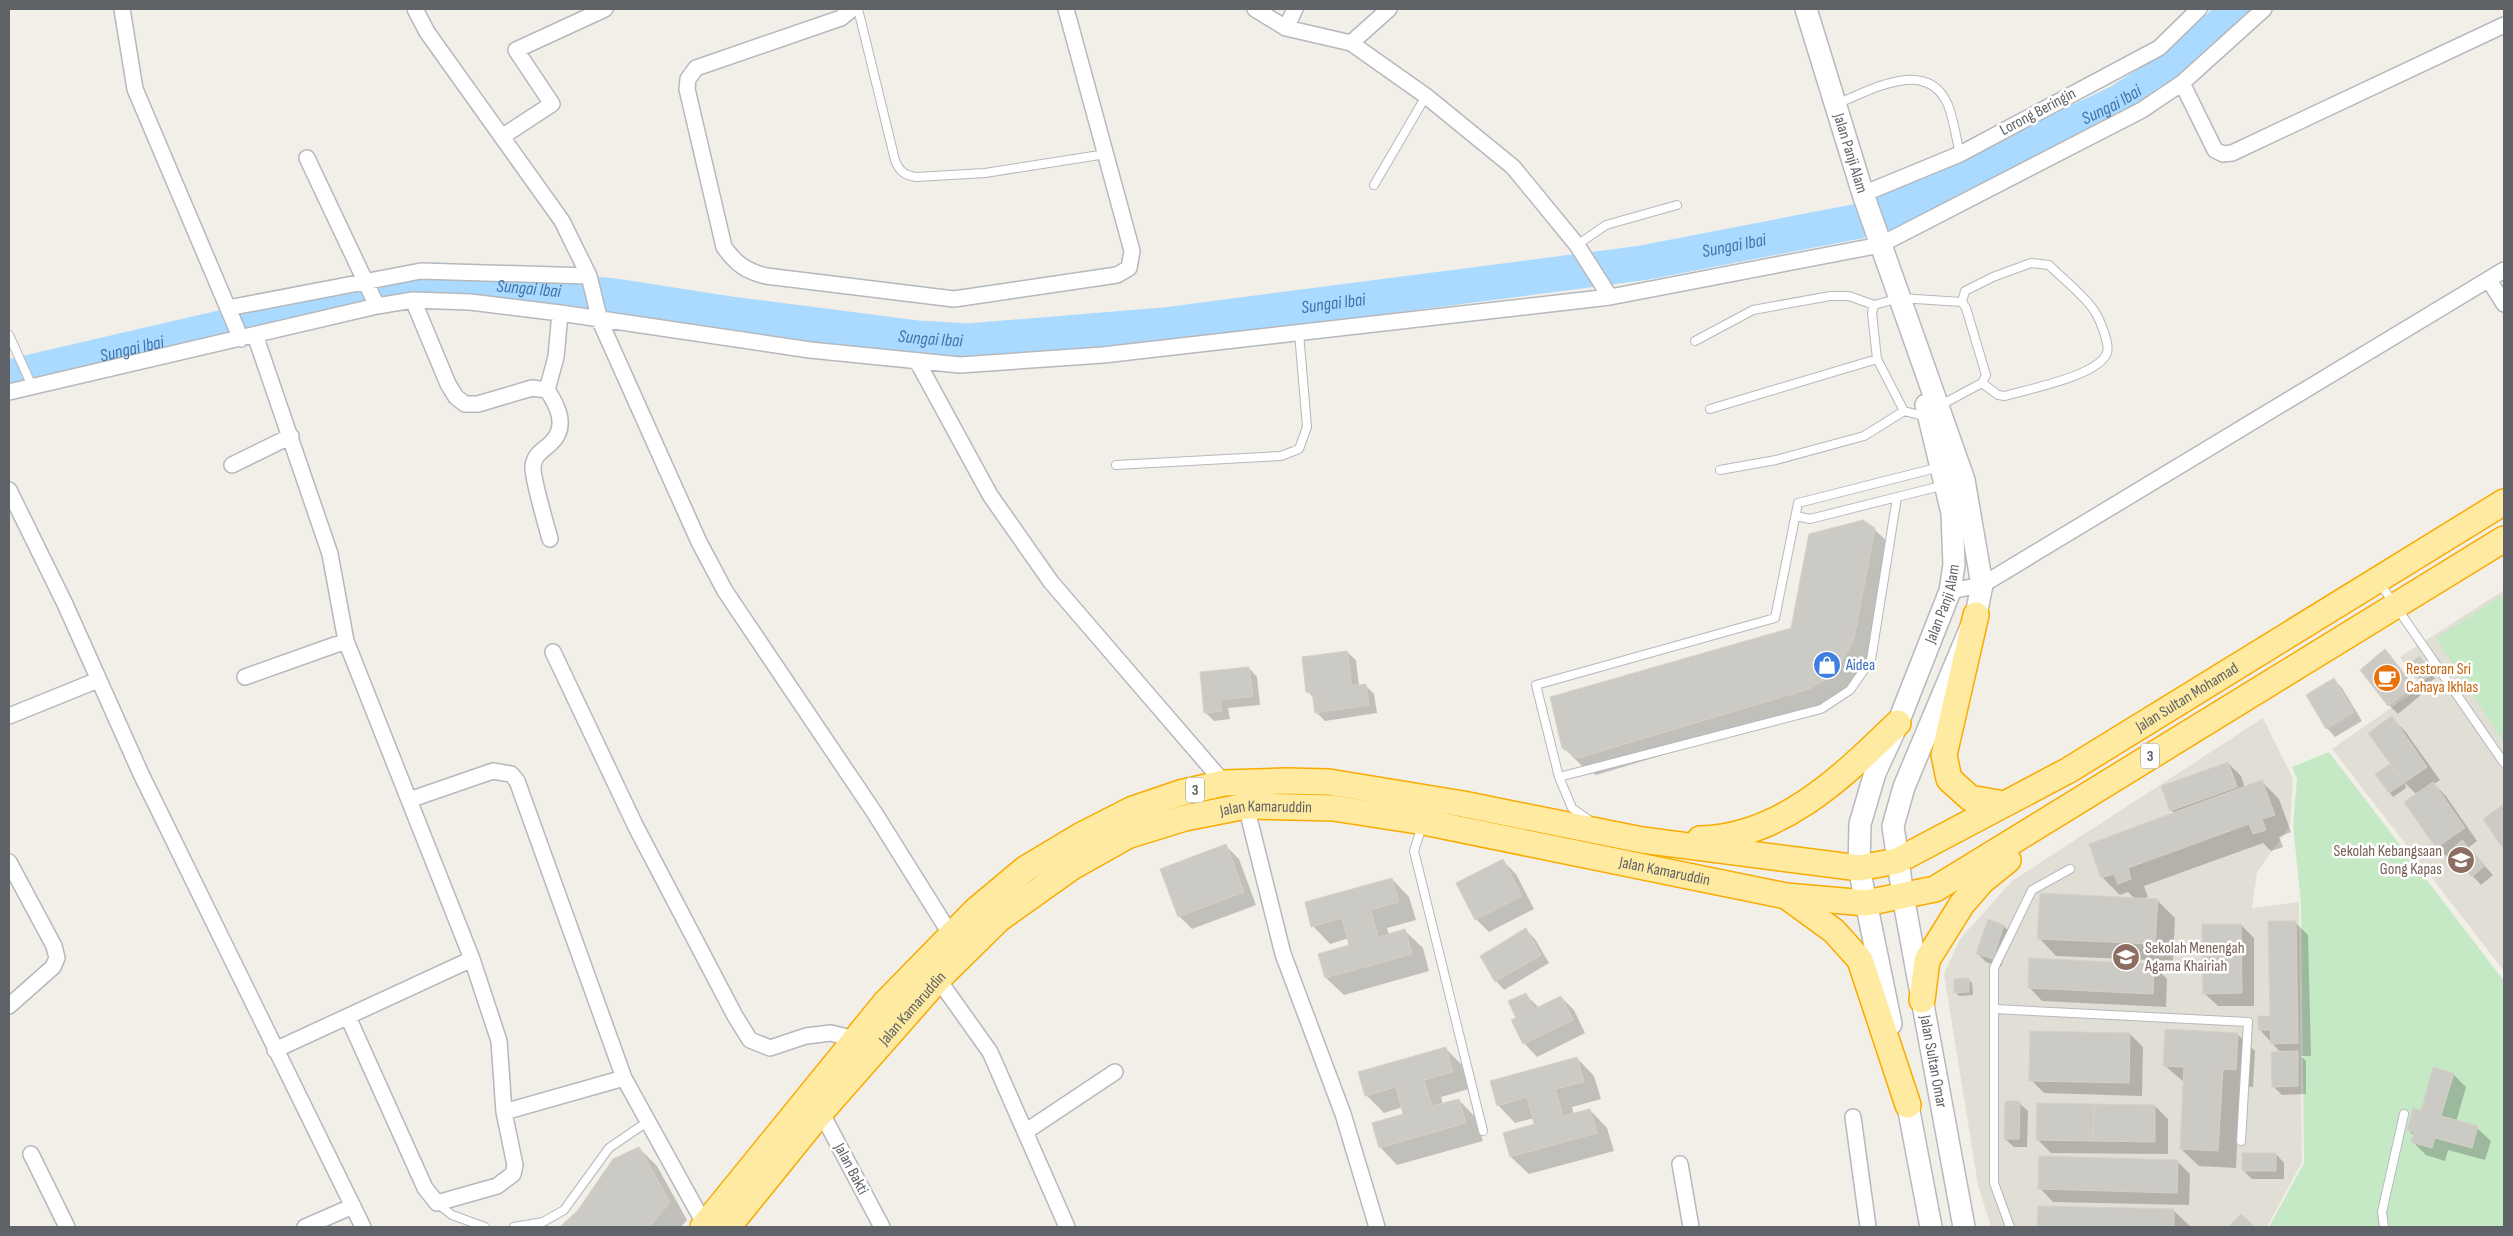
<svg xmlns="http://www.w3.org/2000/svg" width="2513" height="1236" viewBox="0 0 2513 1236" font-family="'Sofia Sans Condensed',sans-serif">
  <rect width="100%" height="100%" fill="#f1efe8"/>
  <path fill="#e1ded6" d="M2504 590V971L2332 749 2421 687 2400 657Z
    M2263 718 2293 779 2290 826 2257 872 2252 908 2299 902 2302 1162 2267 1227H1991L1978 1185 1944 974 1960 939 2012 881Z"/>
  <path fill="#c5e8c5" d="M2504 594V743L2436 638Z
    M2329 752 2504 981V1227H2269L2304 1163 2301 903 2293 825 2297 779 2292 767Z"/>
  <path fill="#0003" d="M1874 529 1892 546 1871 657 1853 691 1827 706 1596 775 1581 765 1563 747 1792 629Z
    M2385 651 2421 695 2398 714 2389 705Z
    M1347 652 1356 660 1359 686H1366L1374 694 1377 713 1325 721 1316 712 1314 698 1308 692Z
    M2424 662 2435 678 2426 685 2422 681Z
    M1249 668 1257 677 1260 705 1228 708 1230 719 1214 721 1205 712Z
    M2334 680 2342 688 2362 721 2335 737 2327 728Z
    M2392 718 2405 731 2440 780 2434 784 2446 796 2477 841 2468 848 2493 875 2481 885 2455 857 2450 860 2437 847 2417 795 2405 783 2406 788 2393 797 2376 774 2395 769Z
    M2228 763 2241 776 2245 788 2262 782 2279 799 2291 832 2279 837 2283 847 2271 851 2263 843 2144 886 2148 897 2141 899 2157 900 2175 918 2173 961 2056 956 2039 938 2135 899 2128 892 2120 895 2102 877 2175 814 2171 810Z
    M1226 846 1239 859 1256 905 1192 929 1179 916Z
    M1503 861 1516 874 1534 909 1489 932 1476 919Z
    M1392 879 1409 897 1416 920 1387 928 1389 935 1405 931 1423 948 1429 971 1344 995 1326 978 1351 946 1349 938 1330 944 1313 926Z
    M1988 921 2004 926 2012 935 2001 967 1986 962 1977 953Z
    M2295 922 2308 935 2311 1056H2301L2306 1061V1094L2282 1095 2273 1086 2281 1053 2260 1030 2272 1017Z
    M2241 925 2254 938V1006H2218L2204 993Z
    M1526 930 1535 939 1549 963 1504 990 1496 981Z
    M2154 966 2167 979 2166 1007 2042 1001 2029 987Z
    M1968 979 1972 983 1973 995 1959 996 1955 992Z
    M1525 994 1539 1008 1561 997 1574 1010 1585 1033 1537 1057 1524 1043 1518 1018Z
    M2130 1034 2143 1047 2142 1096 2044 1093 2031 1080Z
    M2237 1034 2255 1051 2253 1087 2240 1086 2236 1168 2199 1166 2181 1149 2185 1083 2165 1066Z
    M1445 1048 1463 1066 1469 1089 1441 1097 1443 1104 1459 1100 1476 1118 1483 1141 1397 1165 1380 1147 1405 1115 1403 1107 1384 1113 1366 1095Z
    M1577 1058 1594 1076 1601 1099 1572 1107 1574 1115 1590 1110 1607 1128 1614 1151 1529 1174 1511 1157 1505 1134 1536 1125 1534 1118 1515 1123 1498 1105Z
    M2453 1074 2466 1087 2456 1122 2477 1128 2491 1141 2485 1160 2448 1150 2445 1161 2426 1155 2413 1142 2414 1136 2408 1129Z
    M2019 1103 2028 1111 2027 1147H2014L2005 1139Z
    M2155 1106 2168 1119V1154L2051 1153 2038 1140Z
    M639 1148 657 1166 687 1220 681 1227H562Z
    M2276 1154 2284 1163V1179H2252L2243 1170Z
    M2177 1161 2190 1174 2189 1205 2053 1202 2040 1188Z
    M2039 1208 2174 1211 2191 1227H2038Z"/>
  <g fill="none" stroke-linecap="round" stroke-linejoin="round">
    <g stroke="#aadaff" stroke-width="35">
      <path id="s1" d="M1886 213 2119 102 2180 63 2238 9"/>
      <path id="s2" d="M9 377 418 282 435 280 615 296 731 314 918 338 967 341 1164 325 1642 263 1859 221"/>
    </g>
  </g>
  <path fill="#cccac5" stroke="#d6d1c6" d="M1863 520 1875 528 1854 639 1836 673 1809 689 1578 758 1562 748 1550 697 1791 628 1809 534Z
    M2385 649 2414 686 2388 706 2360 670Z
    M1347 651 1352 686 1366 684 1369 705 1315 713 1312 692H1306L1302 657Z
    M2420 656 2432 674 2421 682 2408 664Z
    M1249 667 1253 696 1220 700 1222 711 1204 713 1200 672Z
    M2334 678 2354 712 2326 729 2306 695Z
    M2392 716 2427 767 2404 783 2368 733Z
    M2228 762 2237 787 2170 811 2161 786Z
    M2390 764 2404 783 2389 793 2375 774Z
    M2262 780 2275 815 2262 819 2266 830 2253 834 2249 824 2128 868 2131 879 2118 884 2114 874 2101 878 2089 844Z
    M2433 782 2465 828 2436 848 2404 802Z
    M2504 804V850L2483 819Z
    M2462 840 2485 865 2472 877 2449 852Z
    M1226 844 1244 892 1178 917 1160 869Z
    M1503 859 1522 896 1475 920 1456 883Z
    M1392 878 1399 902 1371 910 1378 937 1405 929 1412 954 1325 978 1318 954 1349 945 1342 918 1311 927 1305 902Z
    M2040 893 2158 899 2155 944 2037 939Z
    M1988 919 2004 925 1993 959 1976 954Z
    M2268 921H2296L2298 1043 2271 1044 2270 1030H2258V1016H2270Z
    M2202 924H2241L2242 993 2203 994Z
    M1526 928 1541 955 1495 982 1480 956Z
    M2029 958 2154 964 2153 994 2028 988Z
    M1969 978V992L1954 993V979Z
    M1526 993 1534 1009 1561 996 1573 1020 1523 1044 1511 1020 1516 1018 1508 1001Z
    M2165 1029 2238 1033 2236 1070 2223 1069 2218 1151 2180 1149 2184 1067 2163 1066Z
    M2030 1031 2130 1033 2129 1083 2029 1081Z
    M1446 1047 1453 1072 1424 1080 1432 1106 1459 1099 1466 1123 1379 1148 1372 1123 1403 1114 1396 1087 1365 1096 1358 1072Z
    M2298 1051V1086L2272 1087 2271 1052Z
    M1577 1057 1584 1082 1555 1089 1563 1116 1590 1109 1597 1133 1510 1157 1503 1133 1534 1124 1527 1097 1497 1106 1490 1081Z
    M2433 1067 2454 1073 2441 1116 2478 1126 2472 1148 2435 1138 2432 1148 2411 1142 2414 1132 2407 1130 2413 1108 2421 1111Z
    M2005 1101H2020L2019 1139H2004Z
    M2037 1103 2094 1104 2093 1141 2036 1140Z
    M2094 1104 2155 1105V1142L2093 1141Z
    M639 1147 670 1202 650 1227H560L578 1210 613 1159Z
    M2242 1153H2276V1171H2242Z
    M2039 1156 2178 1160 2177 1193 2038 1189Z
    M2038 1206 2174 1209V1227H2037Z
    M2241 1214 2255 1227H2228Z"/>
  <g fill="none" stroke-linecap="round" stroke-linejoin="round">
    <g stroke="#b5b8bc" stroke-width="10">
      <path id="service" d="M858 9 895 160C899 171 904 175 916 177L985 173 1106 154
        M1836 104C1870 91 1927 56 1948 105 1954 120 1956 138 1960 154
        M1374 185 1426 96
        M1577 245 1606 225 1677 205
        M1962 302 1965 291 1993 277 2031 263 2049 265C2062 278 2087 298 2095 312 2100 320 2110 344 2107 353 2098 376 2028 389 2005 396L1998 395 1982 383
        M1874 305 1872 313 1877 359 1904 411 1927 417
        M9 335 32 386
        M1695 341 1753 310 1830 296H1849L1874 305 1900 298 1962 302 1966 308 1986 375 1982 383 1939 406
        M1710 409 1877 359
        M1116 465 1281 456 1299 449 1307 427 1299 333
        M1940 467 1798 503 1775 618 1536 685 1559 777 1821 709 1850 690 1871 660 1897 497 1945 485
        M1720 470 1776 460 1864 436 1904 411
        M1796 516 1810 519 1897 497
        M2379 582 2504 763
        M1559 777 1572 808 1589 820
        M1422 826 1414 851 1483 1131
        M1994 1009 2248 1022 2241 1141
        M437 1203 452 1215 485 1227
        M514 1227 543 1222 564 1210 609 1148 647 1122
        M2010 1227 1994 1183V968L2032 890 2070 869
        M2384 1227 2382 1212 2404 1114"/>
    </g>
    <g stroke="#b5b8bc" stroke-width="18">
      <path id="minor" d="M122 9 135 89 241 339
        M415 9 427 32 562 221 589 276 600 321 699 542 725 591 874 812 951 935
        M852 9 841 18 696 68 688 79 687 89 724 247C736 264 746 271 766 276L954 299 1117 275 1129 268 1132 251 1066 9
        M1255 9 1286 28 1351 43 1426 96 1513 167 1577 245 1610 297
        M1286 28 1295 9
        M1351 43 1389 9
        M2182 83 2215 150 2223 154 2232 153 2504 25
        M503 136 552 104 516 50 605 9
        M307 158 377 306
        M1863 194 1960 154 2159 48 2199 9
        M2489 280 2504 304
        M413 300 448 384 456 397 465 404H478L532 388 547 390C558 406 568 427 551 443 543 451 535 453 533 466 532 478 546 524 550 539
        M228 308 421 271 589 276
        M255 335 330 554 346 641 472 959 499 1041 504 1112 515 1165 513 1174 497 1186 437 1203 425 1188 348 1017
        M917 361 990 495 1051 582 1224 783
        M547 390 556 357 560 313
        M9 392 377 306 413 300 470 302 560 313 810 350 960 365 1103 355 1610 297 1880 245 2142 110 2182 83 2264 9
        M232 465 291 436
        M9 490 65 604 141 774 363 1227
        M1950 591 1982 585 2504 270
        M553 652 636 827 735 1016 750 1040 770 1048 806 1036 831 1033 855 1039
        M245 677 346 641
        M9 716 98 680
        M409 800 493 771 511 774 517 781 624 1078
        M1246 806 1283 954 1343 1114 1377 1227
        M9 862 54 946 57 958 53 967 9 1006
        M938 979 990 1052 1067 1227
        M275 1050 472 959
        M504 1112 624 1078 705 1225
        M821 1112 882 1227
        M1853 1117 1868 1227
        M1025 1132 1115 1072
        M31 1154 67 1227
        M1680 1164 1691 1227
        M305 1227 353 1206"/>
    </g>
    <g stroke="#b6babf" stroke-width="24">
      <g id="secondary">
        <path id="s3" d="M1806 9 1863 194 1964 480 1982 585 1976 615 1904 787 1893 826 1903 896 1964 1227"/>
        <path id="s4" d="M1891 1024 1859 868 1860 824 1875 773 1898 723 1950 591 1954 565 1952 513 1926 405"/>
        <path d="M1905 1090 1931 1227"/>
      </g>
    </g>
    <g stroke="#f9ab00" stroke-width="28">
      <g id="trunk">
        <path d="M1976 615 1944 755 1949 779 1970 798 2004 804"/>
        <path d="M1700 839C1782 837 1843 776 1898 723"/>
        <path d="M1786 896 1834 931 1860 960 1908 1105"/>
        <path d="M1922 1000 1927 960 1962 904 1982 881 2008 860"/>
        <path id="s5" d="M703 1227 885 1003 976 910 1025 869 1080 836 1133 809 1180 793 1224 783 1286 781 1329 782 1463 804 1642 840 1859 868 1897 861 2069 770 2504 502"/>
        <path id="s6" d="M728 1227 821 1112 938 979 999 919 1072 867 1127 836 1185 818 1246 806 1333 808 1424 822 1786 896 1866 903 1935 889 2504 539"/>
      </g>
    </g>
    <use href="#service" stroke="#fff" stroke-width="8"/>
    <use href="#minor" stroke="#fff" stroke-width="15"/>
    <use href="#secondary" stroke="#fff" stroke-width="21"/>
    <use href="#trunk" stroke="#feeaa1" stroke-width="25"/>
  </g>
  <defs>
    <g id="shop-disc" transform="scale(1.4375)"><circle r="9.5" fill="#3f7fe0" stroke="#fff"/><path d="M-5-2.5h2.3a2.7 3.5 0 0 1 5.4 0H5L5.5 6h-11ZM-1.5-2.5h3a1.5 2.3 0 0 0-3 0Z" fill="#fff"/></g>
    <g id="cafe-disc" transform="scale(1.4375)"><circle r="9.5" fill="#e8710a" stroke="#fff"/><path d="M-5.5-4.5H6V0H3Q3 3.5 0 3.5H-2.5Q-5.5 3.5-5.5 0ZM3-3.2v2h1.7v-2ZM-6 4.5H4V6H-6Z" fill="#fff"/></g>
    <g id="school-disc" transform="scale(1.4375)"><circle r="9.5" fill="#8d6e63" stroke="#fff"/><path d="M0-5L7-2L0 1L-7-2ZM-4 1L0 2.5L4 1V4Q0 6-4 4Z" fill="#fff"/></g>
  </defs>
  <g fill-rule="evenodd">
    <use href="#shop-disc" x="1827" y="665"/>
    <use href="#cafe-disc" x="2387" y="678"/>
    <use href="#school-disc" x="2461" y="860"/>
    <use href="#school-disc" x="2126" y="957"/>
  </g>
  <g text-anchor="middle" dominant-baseline="central" stroke-width="5" stroke-linejoin="round" paint-order="stroke">
    <g fill="#fff" stroke="#8f9295" stroke-width="1">
      <rect x="2141" y="743.5" width="18" height="25" rx="4"/>
      <rect x="1186" y="777.5" width="18" height="25" rx="4"/>
    </g>
    <g font-size="15" font-weight="bold" fill="#5f6368">
      <text x="2150" y="756">3</text>
      <text x="1195" y="790">3</text>
    </g>
    <g font-size="16" fill="#5f6368" stroke="#fff">
      <text transform="translate(2038 112) rotate(-28)">Lorong Beringin</text>
      <text stroke="none"><textPath href="#s3" startOffset="151">Jalan Panji Alam</textPath></text>
      <text stroke="none"><textPath href="#s4" startOffset="439">Jalan Panji Alam</textPath></text>
      <text stroke="none"><textPath href="#s5" startOffset="1715">Jalan Sultan Mohamad</textPath></text>
      <text stroke="none"><textPath href="#s6" startOffset="706">Jalan Kamaruddin</textPath></text>
      <text stroke="none"><textPath href="#s6" startOffset="1111">Jalan Kamaruddin</textPath></text>
      <text stroke="none"><textPath href="#s6" startOffset="286">Jalan Kamaruddin</textPath></text>
      <text stroke="none"><textPath href="#s3" startOffset="1100">Jalan Sultan Omar</textPath></text>
      <text transform="translate(851 1169) rotate(62)">Jalan Bakti</text>
    </g>
    <g font-size="16" fill="#366cbe" stroke="#fff" text-anchor="start">
      <text x="1846" y="665">Aidea</text>
    </g>
    <g font-size="16" fill="#c56008" stroke="#fff" text-anchor="start">
      <text x="2406" y="669">Restoran Sri<tspan x="2406" dy="18">Cahaya Ikhlas</tspan></text>
    </g>
    <g font-size="16" fill="#785e54" stroke="#fff" text-anchor="end">
      <text x="2442" y="851">Sekolah Kebangsaan<tspan x="2442" dy="18">Gong Kapas</tspan></text>
      <text x="2145" y="948" text-anchor="start">Sekolah Menengah<tspan x="2145" dy="18">Agama Khairiah</tspan></text>
    </g>
    <g font-size="18" font-style="italic" fill="#4174aa" stroke="#fff">
      <text stroke="none"><textPath href="#s1" startOffset="250">Sungai Ibai</textPath></text>
      <text stroke="none"><textPath href="#s2" startOffset="1746">Sungai Ibai</textPath></text>
      <text stroke="none"><textPath href="#s2" startOffset="531">Sungai Ibai</textPath></text>
      <text stroke="none"><textPath href="#s2" startOffset="1341">Sungai Ibai</textPath></text>
      <text stroke="none"><textPath href="#s2" startOffset="936">Sungai Ibai</textPath></text>
      <text stroke="none"><textPath href="#s2" startOffset="126">Sungai Ibai</textPath></text>
    </g>
  </g>
  <rect width="2513" height="1236" fill="none" stroke="#5f6368" stroke-width="20"/>
</svg>
